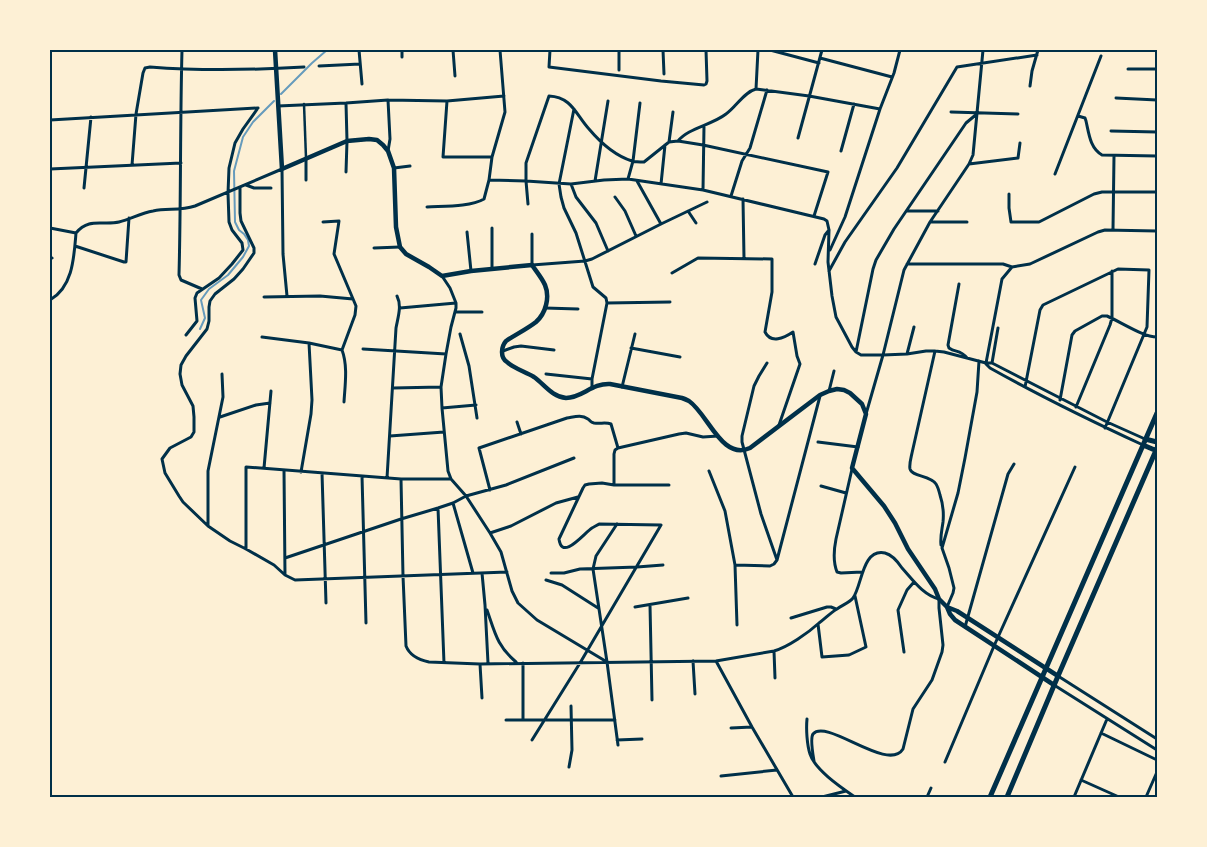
<svg xmlns="http://www.w3.org/2000/svg" width="1207" height="847" viewBox="0 0 1207 847" font-family="'DM Sans',sans-serif">
  <rect width="100%" height="100%" fill="#fdf0d5"/>
  <g fill="none" stroke-linecap="round" stroke-linejoin="round">
    <path stroke="#669bbc" stroke-width="2" d="M281 94 312 63 327 50
      M200 329 205 318 201 300 209 289 228 275 243 257 249 246 248 240 244 234 239 230 235 222 234 171 243 137 253 122 274 101"/>
    <path stroke="#003049" stroke-width="2.5" d="M304 104 306 158"/>
    <path stroke="#003049" stroke-width="3" d="M182 50C180 125 181 200 179 275L181 280 202 289
      M359 50 362 84
      M402 50V57
      M453 50 455 76
      M550 50 549 67 661 81 704 85 706 84 707 81 706 50
      M663 50 664 74
      M770 50 819 63
      M820 58 892 77
      M319 66 360 64
      M1128 69H1157
      M619 70V50
      M1030 86 1032 71 1038 50
      M756 89 809 96 880 109
      M756 89 758 50
      M1116 98 1157 100
      M388 100 390 139 388 151
      M447 101 443 157H492
      M346 103 347 141 346 172
      M278 106 346 103 388 100 447 101 504 96
      M574 109 559 184 561 197 564 208 576 233 593 287 606 298 607 303
      M951 112 1018 114
      M1078 116 1085 118 1086 121C1089 134 1090 148 1102 155L1157 156
      M50 120 258 108
      M1111 131 1157 132
      M798 138 822 50
      M678 141C688 128 712 125 726 114 736 107 744 92 756 89
      M669 142 673 112
      M841 151 854 104
      M306 159V180
      M969 164 1018 158 1020 143
      M132 165 136 114 143 73 145 68 150 67C201 71 253 70 304 67
      M394 168 410 166
      M50 169 181 163
      M1055 174 1101 56
      M628 179 633 161 640 103
      M489 180 526 181 571 184 604 180 628 179 703 190 824 219 827 221 829 230 828 262 832 296 836 317 852 347 856 352 861 355H883L907 354 926 351H935L944 352 986 363H992L1107 422 1145 439
      M595 181 608 101
      M637 181 661 224
      M571 184 576 197 596 223 608 251
      M661 184 665 145
      M246 185 254 188H271
      M240 187V213L241 221 254 248V253L243 269 234 279 215 294 210 301 209 307V321L207 329 186 356 181 365 180 374 182 385 193 406 194 417V432L191 437 170 448 162 459 165 473 179 496 183 502 208 526 230 541 246 549 274 565 285 575 295 580 507 572
      M84 188 91 117
      M703 190 704 126
      M1009 194V208L1011 222H1039L1094 194 1102 192H1157
      M731 196 742 161 750 148 767 90
      M615 197 625 211 636 236
      M743 199 744 258
      M528 204 526 181V163L549 96C572 97 576 115 589 129 600 142 616 156 632 161 636 162 640 162 644 162L669 142 678 141 703 145 828 172 814 216
      M427 207C444 206 470 207 484 199L489 180 492 157 505 112 500 50
      M688 211 696 223
      M907 211H938
      M323 222 339 221 334 254 356 306 355 315 342 350C348 366 345 385 344 402
      M931 222H967
      M50 228 76 233
      M1113 229 1114 156
      M467 232 471 271
      M76 233C89 217 103 226 119 222 131 219 141 213 153 211 168 208 180 211 195 206L282 169 283 254 287 296
      M532 234V265L585 261 592 259 661 224 707 202
      M75 246 124 262H126L129 218
      M374 248 400 247
      M830 250 845 217 880 109 894 73 900 50
      M50 259 52 258
      M815 264 825 235 829 230
      M907 264H1003L1012 267 1030 264 1098 232 1105 230 1157 231
      M492 268V228
      M829 271 845 242 897 168 957 67 1037 55
      M672 273 698 258 772 259V292L765 332C771 344 784 338 793 332L797 356 800 364 779 425
      M442 276 450 288 456 303V308L451 327 446 354 441 387 442 408 448 471 451 479 466 496 490 533 501 552 512 591 518 603 537 620 607 662
      M959 284 948 345 949 348C956 353 960 349 967 358
      M264 297 320 296 353 299
      M50 300C73 287 74 257 76 233
      M607 303 670 302
      M400 308 456 303
      M545 308 578 309
      M455 312H482
      M460 334 469 366 477 418
      M186 335 197 321 195 298 197 293 219 278 232 264 243 250 242 243 232 230 229 222 228 193 229 168 235 143 243 129 258 108
      M262 337 309 343 342 350
      M631 348 680 357
      M363 349 446 354
      M503 351 514 347 521 346 554 350
      M935 351 912 453C911 458 909 464 910 469 912 477 930 475 936 484 938 487 939 491 940 495 943 504 944 512 943 522 942 530 940 537 941 545
      M856 352 873 269 876 260 894 229 966 123 978 113
      M907 354 914 327
      M767 363 759 376 754 386 742 436V442L761 514 777 560
      M986 363 1002 279 1012 267
      M992 363 998 328
      M986 364 990 368C1040 396 1091 421 1143 445
      M546 374 592 379
      M622 387 635 334
      M1025 387 1040 310 1043 305 1118 269 1149 270 1147 327 1105 428
      M393 388 441 387
      M592 388V379L607 303
      M829 391 834 371
      M1060 400 1072 335 1075 331 1102 316H1107C1121 322 1143 337 1157 337
      M1076 407 1110 325 1112 318V271
      M442 408 476 405
      M866 414 883 355 904 270 930 222 969 164 973 155 983 50
      M220 417 256 405 270 403
      M517 422 521 434
      M390 436 444 432
      M818 442 858 447
      M264 468 271 391
      M852 469 836 539C834 549 833 562 837 572L841 573 862 572
      M284 470 285 575
      M709 471 725 511 735 565 737 625
      M301 472 311 414 312 400 309 343
      M322 473 326 603
      M362 476 366 623
      M387 478 396 328C398 317 402 306 397 296
      M401 479 403 576 406 646C410 656 419 660 429 662L480 664 716 661 774 651C788 647 808 633 819 623 825 619 830 613 837 609 842 605 849 603 853 598 862 586 862 548 885 553 893 555 898 562 902 568 913 580 923 595 939 599V608L943 645 942 652 932 680 913 709 903 749C888 773 827 718 813 734 810 738 813 755 814 761
      M614 485V454L615 450 618 448 679 434 686 433 703 437 718 436
      M821 486 846 493
      M490 490 479 448 567 418C574 417 581 414 588 419 591 421 590 422 594 423 600 424 606 422 611 424L618 448
      M453 503 473 573
      M438 508 444 663
      M617 524 596 556 593 569 607 662 618 745
      M208 525V471L223 397 222 374
      M490 533 511 526 556 503 578 497
      M246 549V467L401 479H451
      M285 558 401 519 438 508 453 503 466 496 506 485 574 458
      M777 560 820 396
      M735 565 770 566 774 564 777 560
      M482 573 485 605 488 663
      M551 573H564L580 569 637 567 663 565
      M546 580 562 585 598 608
      M650 605 652 700
      M635 607 688 598
      M947 607 953 593 954 588 949 568 942 548 958 493 965 458 977 392 979 361
      M487 610C495 633 497 646 516 662
      M791 618 827 607H831L836 609
      M818 624 822 657 849 655 866 647 855 596
      M965 627 1008 474 1014 464
      M774 651 775 678
      M904 652 898 610 907 590 914 582
      M693 661 695 694
      M716 661 752 727 793 797
      M523 663V720
      M480 664 482 698
      M1058 676 1157 739
      M1054 685 1157 750
      M807 719C806 729 807 745 810 754 815 770 842 788 855 797
      M506 720H615
      M731 728 752 727
      M1101 733 1157 760
      M532 740 580 663 661 525 599 524C598 525 593 527 592 528 585 532 562 562 559 539L583 488 585 485 589 484 602 483 614 485H669
      M617 740 642 739
      M945 762 994 646 1075 467
      M569 767 572 750 571 706
      M721 776 777 770
      M1081 780 1119 797
      M822 797 846 791
      M927 797 931 788
      M1074 797 1107 719
      M1146 797 1157 772"/>
    <path stroke="#003049" stroke-width="4.5" d="M275 50 282 169 347 141 369 139 377 140 383 145 388 151 394 168 396 227 400 247 406 254 429 267 442 276 471 271 532 265C536 271 542 278 545 285 550 297 546 313 536 322 527 329 515 335 506 341 501 347 500 357 507 362 513 368 526 372 534 377 544 384 552 397 566 398 582 398 592 383 610 384L682 398C685 399 687 400 689 401 708 414 722 461 750 448L820 395 829 391 837 389 844 390 850 393 862 404 866 414 852 468 884 506 895 523 908 549 935 589 939 599 947 607 957 611 1058 676
      M947 607 950 614 955 620 1054 685"/>
    <path stroke="#003049" stroke-width="5" d="M1145 439 1157 442
      M1143 445 1157 451
      M990 797 1157 413
      M1007 797 1058 676 1157 448"/>
  </g>
  <rect width="1207" height="847" fill="none" stroke="#fdf0d5" stroke-width="102"/>
  <rect x="51" y="51" width="1105" height="745" fill="none" stroke="#003049" stroke-width="2"/>
</svg>
